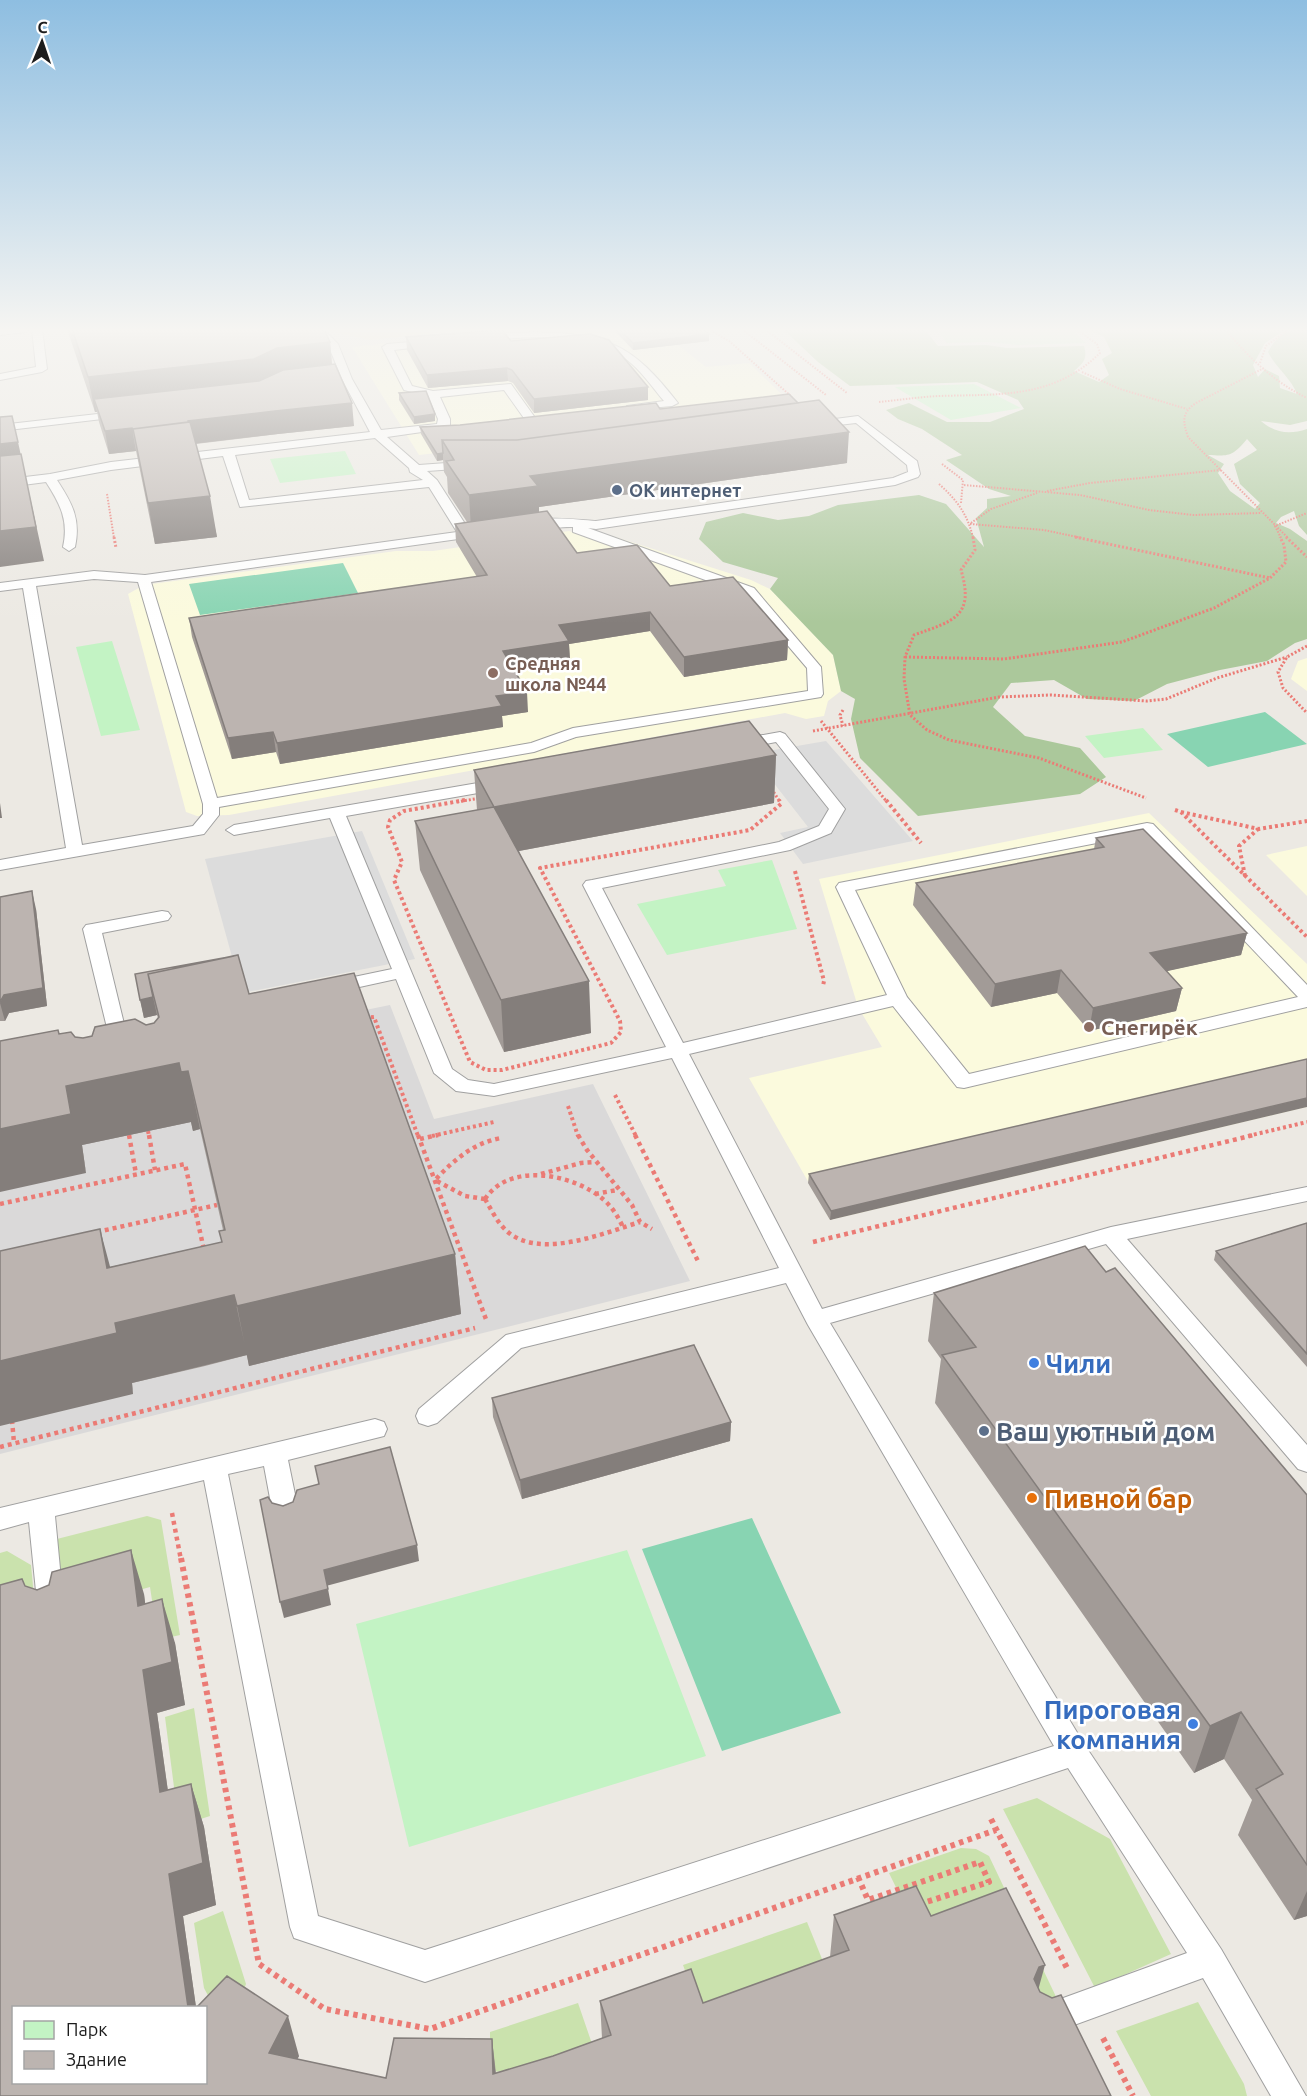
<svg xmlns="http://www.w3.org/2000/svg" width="1307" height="2096" viewBox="0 0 1307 2096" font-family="Ubuntu,sans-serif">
  <rect width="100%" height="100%" fill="#ece9e3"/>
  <path fill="#dad9d9" d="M390 1005 434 1119 593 1084 690 1281 0 1454V1084Z"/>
  <path fill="#fbfadd" d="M513 329H620L664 334 706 367 749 363 799 411 419 455 352 347Z
    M569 531 594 540 609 535 751 580 770 589 833 655 841 691 828 701 824 716 806 719 785 713 229 815 197 816 186 812 128 594 144 585 396 551H433Z
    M1307 658V691L1291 679 1298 661Z
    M1149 813 1307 964V1107L830 1220 749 1078 882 1047 858 1007 819 879Z
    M1307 846V896L1266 855Z"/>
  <path fill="#cae2ad" d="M147 1516 161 1520 180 1635 158 1640 150 1587 61 1612 53 1540Z
    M7 1551 31 1565 36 1618 0 1627V1553Z
    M194 1708 210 1816 179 1826 165 1717Z
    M1037 1798 1110 1839 1171 1954 1095 1988 1003 1809Z
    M961 1848 976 1849 989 1856 1059 2003 926 1949 889 1873Z
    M223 1911 246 1984 240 1999 221 2020 204 1988 194 1923Z
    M807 1922 833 1986 707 2030 683 1965Z
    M1198 2002 1244 2084 1247 2096H1151L1116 2031Z
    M578 2003 601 2070 520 2096 503 2072 490 2071V2032Z"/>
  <path fill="#abc89b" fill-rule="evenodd" d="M783 329H932L925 330 938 346 986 345 1007 348 1084 346C1088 359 1083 363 1074 371L1099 382 1109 375 1102 359 1112 353 1104 337 1088 329H1287L1265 343 1253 365 1258 377 1265 369 1279 376 1280 388 1297 394C1291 378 1276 368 1268 352 1277 335 1288 329 1307 329V421L1290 425 1261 421C1275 433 1289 435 1307 429V535L1299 526 1294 511 1281 517 1276 523 1290 529 1307 541V639L1295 643 1267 661 1220 670 1167 684 1134 701 1087 699 1054 680 1011 683 993 707 1025 736 1080 748 1106 777 1080 794 918 816 860 758 851 719 855 699 841 691 833 655 770 589 778 578 723 562 699 539 706 522 743 513 778 520 809 516 838 505 919 495 946 504 984 547 976 518 987 508V499L1011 496 989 489 946 460 962 455 922 429 898 419 886 410 909 403 947 422H990L1024 409 1018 400 977 382 850 386 818 362ZM1247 439 1257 450 1234 464 1240 484 1260 503 1255 509 1230 491 1218 473 1224 464 1208 455C1229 456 1232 457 1247 439Z"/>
  <path fill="#f7e6b6" d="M322 329H475L370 340Z"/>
  <path fill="#c3f3c4" d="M999 329H1070L1086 343 1019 345 988 342 947 343 938 331Z
    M974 384 1021 408 951 420 895 387Z
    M345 451 356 474 280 483 270 459Z
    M112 641 140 730 101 736 76 647Z
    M1143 728 1163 750 1104 758 1085 736Z
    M772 860 797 929 667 955 637 904 726 886 718 870Z
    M627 1550 706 1756 409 1847 356 1624Z"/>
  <path fill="#88d4b2" d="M343 563 358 593 200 615 189 584Z
    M1265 712 1307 744 1208 767 1167 734Z
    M752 1518 841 1713 722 1751 642 1549Z"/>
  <path fill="#dcdcdc" d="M826 741 913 841 803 864 780 833 808 827 751 754Z
    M362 831 415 959 242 993 205 859Z"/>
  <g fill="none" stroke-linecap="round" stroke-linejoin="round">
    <g stroke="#a0a0a0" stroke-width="2">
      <path id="service" d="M0 329H31L26 332 0 335Z
        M32 329H42L47 369 42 372 0 380V374L36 367Z
        M305 329 327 333 338 344 352 379 381 430 437 424 438 419 428 396 404 390 382 347 387 344 433 340 438 343 437 345 394 350 412 386 433 391 511 384 536 419 530 422 526 421 504 390 440 397 450 419V428L387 437 419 465 474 461 476 464 470 468 427 471 437 480 469 530 487 529 488 532 487 535 151 582 217 798 531 743 573 728 808 691 807 668 744 594 573 532V527C560 526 530 533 523 526 537 514 578 520 596 521L893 478 908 472 907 465 856 423 812 428 806 425 812 422 858 416 917 461 920 474 918 477 895 485 596 529 588 528 754 588 821 667 823 694 821 697 576 737 534 752 219 807V815L204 834 0 870V860L66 848 23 588 0 591V583L94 571 145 575 457 532 429 487 240 507 223 456 111 470 57 480C72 503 81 519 75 547L69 551 63 547C69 520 60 504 46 482L0 488V480L50 474 111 462 370 432 342 379 329 347 320 337 302 334 301 332ZM375 438 409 468 410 472 423 480 249 500 235 455ZM94 579 138 582 203 804V814L193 826 82 845 36 586Z
        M534 332C609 334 632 344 678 403L672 406 627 410V406L664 401C652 387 641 370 626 359 591 330 522 337 480 341L475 338 480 335Z
        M124 411 130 414 128 416 0 431V425Z
        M780 732 785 734 845 809 831 833 790 850 602 888 683 1043 887 995 836 887 839 883 1147 823 1153 824 1307 985V1007L964 1088 957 1087 893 1006 689 1054 822 1309 1111 1227 1307 1187V1201L1127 1239 1307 1445V1472L1298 1469 1106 1244 830 1323 1084 1744 1221 1949 1306 2096H1271L1203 1978 1044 2036 1033 2031 1028 2020 1033 2009 1187 1953 1068 1768 425 1982 294 1938 290 1927 204 1480 55 1516 64 1611 60 1619 51 1623 42 1619 38 1611 29 1522 0 1530V1508L375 1419 384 1422 387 1429 384 1436 288 1460 298 1509 294 1516 285 1519 276 1516 272 1509 264 1466 228 1474 318 1916 425 1950 1054 1746 808 1325 786 1283 521 1348 437 1423 428 1426 419 1423 416 1416 419 1409 506 1335 779 1268 672 1058 494 1096 456 1091 434 1073 396 979 332 993 325 991 323 987 325 983 392 969 330 818 234 835 226 830 234 825 501 779 507 781 509 784 501 789 346 816 452 1069 468 1080 494 1084 666 1047 583 885 586 881 592 880 779 842 819 826 829 809 776 742 740 749 732 744 740 739ZM1143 834 1298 997 969 1074 907 997 855 890Z
        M162 911 168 912 171 916 168 920 102 933 126 1032 123 1036H109L83 929 86 925 92 924Z"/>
    </g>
    <path stroke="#eb7b75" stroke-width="2" stroke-dasharray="1.5 1.5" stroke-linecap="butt" d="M708 329 729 341 792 397
      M742 329 826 395
      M765 329 847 393
      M918 329H963
      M1225 329C1248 357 1274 382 1307 398
      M1260 363 1266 346 1289 329
      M1264 368 1196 403C1181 413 1183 422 1188 437L1288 538
      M1082 372 1120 389 1187 409
      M879 402C899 400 919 397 939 396 1000 394 1053 399 1100 353L1097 344 1076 329
      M942 464 963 480 961 503
      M939 484C957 500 968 515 973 538
      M964 485 1080 495 1149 510 1193 515 1261 513
      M1047 491 1090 483 1221 470
      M107 494 114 538
      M971 523 991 509 1037 493
      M970 524 1044 530 1082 538
      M1281 538 1275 526 1307 513"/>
    <path stroke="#eb7b75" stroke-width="3" stroke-dasharray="2 2" stroke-linecap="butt" d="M114 537 116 548
      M973 537 975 550 961 570C975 617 953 621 914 635L905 657 904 679 910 715 927 730 949 740 1039 758 1146 798
      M1075 537 1270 578
      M1286 537 1307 557
      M1307 646 1287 657 1278 672 1283 688 1307 713
      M905 657 1004 659 1122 642 1214 608 1270 578 1286 562 1284 545 1280 537
      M843 710 840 715 843 726
      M821 721 887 802
      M813 731 999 697 1050 695 1147 701 1166 699 1217 678 1287 657
      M457 802 730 755C755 760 767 782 780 802"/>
    <path stroke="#eb7b75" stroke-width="4" stroke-dasharray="3 3" stroke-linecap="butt" d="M465 800 404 811 390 820 388 827 402 862 394 880 470 1062 486 1070H502L611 1043 621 1032 620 1021 540 868 750 830 781 804 779 800
      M886 800 921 843
      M1175 810 1181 812 1307 937
      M1181 812 1259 829 1307 821
      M795 871 824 981 823 986
      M1245 876 1239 846 1258 829
      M365 1018 374 1017 418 1136
      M615 1095 636 1136
      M568 1106 578 1136
      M148 1131 149 1136
      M432 1136 494 1122
      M1248 1136 1307 1122"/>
    <path stroke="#eb7b75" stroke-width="4.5" stroke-dasharray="4 4" stroke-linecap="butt" d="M129 1135 136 1174
      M149 1135 155 1170
      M418 1135 487 1322
      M578 1135 587 1150 632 1205 640 1222 652 1229
      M635 1135 699 1263
      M420 1139 438 1135
      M541 1174 581 1163 595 1162
      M595 1194 617 1190
      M485 1199C492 1211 498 1224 509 1233 543 1259 604 1233 640 1222
      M485 1199C510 1161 574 1174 604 1200 613 1208 618 1217 623 1227
      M485 1199 465 1196 435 1180C454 1160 473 1143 501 1138
      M0 1204 185 1164 204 1250
      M97 1232 217 1205
      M813 1242 1254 1135
      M12 1420 14 1443
      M0 1447 475 1328
      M172 1513 181 1560"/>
    <path stroke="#eb7b75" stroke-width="6" stroke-dasharray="4.5 4.5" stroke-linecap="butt" d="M181 1558 259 1964 325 2009 430 2029 996 1830
      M991 1819 1068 1970
      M858 1877 868 1900 980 1862 989 1882 920 1904
      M1103 2038 1133 2096"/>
    <use href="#service" fill="#fff" fill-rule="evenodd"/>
  </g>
  <path fill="#a29b97" d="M67 329H121L330 342 332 364 354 426 278 434 196 444 217 537 155 544 136 451 109 454 99 422 97 412H95Z
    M613 329H703L709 334V341L633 350Z
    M406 337 511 341 648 387V400L534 413 513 383 508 381 428 388 407 350Z
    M399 393 435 421 414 424 399 400Z
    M660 409 847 463 539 507V512L577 553 670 586 788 640 787 660 684 677 650 631 569 644 570 661 514 670 528 712 502 716 503 727 280 764 276 752 232 759 192 637 189 618 477 577 456 542 455 524 467 522 448 493 447 477 444 472 443 460 437 461 421 434 420 427 460 425Z
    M776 755 774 803 519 851 591 1033 504 1052 420 870 415 821 477 810 474 770Z
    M1096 838 1247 933 1241 955 1166 971 1182 988 1176 1011 1089 1031 1057 993 991 1007 913 905 916 883 1094 849Z
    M0 897 36 909 47 1006 9 1013 5 1021H0Z
    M135 974 249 994 455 1254 461 1314 249 1366 247 1355 205 1366 132 1383 133 1394 110 1267 222 1242 223 1230 200 1129 193 1131 191 1122 82 1145 86 1173 59 1034 83 1038 154 1023 158 1018 157 1015 144 1018Z
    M1307 1059 830 1220 808 1183 809 1174Z
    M1307 1223V1367L1214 1260 1216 1251Z
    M1106 1272 1307 1495V1916L1294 1920 1238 1835 1252 1800 1224 1759 1194 1773 935 1403 941 1359 928 1341 934 1293Z
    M492 1398 731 1422 730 1441 522 1499 493 1417Z
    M25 1586 37 1590 144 1594 145 1604 175 1643 185 1705 157 1713 168 1791 191 1784 204 1827 216 1905 183 1916 196 2007H14L299 2056 297 2059 386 2078 492 2039 496 2073 553 2056 602 2038 600 2001 703 2003 830 1957 834 1915 931 1916 1038 1989 1111 2096H0Z"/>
  <path fill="#847e7b" d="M709 334V341L633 350V343Z
    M330 342 333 376 94 399 97 412H95L88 377 277 348Z
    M507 368 508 381 428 388 427 375Z
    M648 387V400L534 413V399Z
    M352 403 354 426 278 434 192 444 188 421 275 411Z
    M435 414V421L414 424V417Z
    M132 428 136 451 109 454 105 431Z
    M849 432 847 463 539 507V518L471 528 469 495 530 476Z
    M18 442 44 561 0 567V444Z
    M443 453V460L437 461V454Z
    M210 496 217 537 155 544 148 503Z
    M650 612V631L569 644 570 661 504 671 503 651 559 625Z
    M788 640 787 660 684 677V657Z
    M527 692 528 712 502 716 503 727 280 764 277 743 496 696Z
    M273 732 276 752 232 759 228 738Z
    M776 755 774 803 497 855 494 807Z
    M0 803 2 818H0Z
    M32 891 36 909 47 1006 9 1013 5 1021 0 1003 4 995Z
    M1247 933 1241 955 1145 976 1150 953Z
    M1061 970 1057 993 991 1007 995 984Z
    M589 981 591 1033 504 1052 501 1000Z
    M1182 988 1176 1011 1089 1031 1093 1008Z
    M153 997 157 1015 144 1018 140 1000Z
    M179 1063 188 1071 200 1129 193 1131 191 1122 82 1145 86 1173 0 1192V1129L66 1086Z
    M1307 1098V1107L830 1220 831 1211Z
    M100 1229 116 1289 234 1295 247 1355 132 1383 133 1394 0 1426V1361L115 1323Z
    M455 1254 461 1314 249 1366 237 1306Z
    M731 1422 730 1441 522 1499 520 1480Z
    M417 1545 419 1561 326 1586 324 1570Z
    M131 1550 144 1594 151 1649 138 1606Z
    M328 1589 331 1605 284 1618 280 1602Z
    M162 1599 175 1643 185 1705 157 1713 174 1835 160 1792 143 1670Z
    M1241 1712 1224 1759 1194 1773 1210 1726Z
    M191 1784 204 1827 216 1905 183 1916 196 2007H188L169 1874Z
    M1307 1891V1916L1294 1920Z
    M1045 1965 1034 2005V1979L1039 1967Z
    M288 2016 299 2056 281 2092 269 2053Z
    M492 2039 496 2078 493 2074Z"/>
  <path fill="#bcb4b0" stroke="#847e7b" stroke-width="1.5" d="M72 329H324L330 342 277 348 254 359 88 377Z
    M619 329H703L709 334 633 343Z
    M502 330 511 341 590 334 609 340 648 387 534 399 512 370 507 368 427 375 406 337Z
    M335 364 352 403 275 411 188 421V422L133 429V433L132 428 105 431 94 399 259 381 283 370Z
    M426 391 435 414 414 417 399 393Z
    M789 394 798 403 517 440H442L443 453 437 454 420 427 460 425 656 403 660 409Z
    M819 400 849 432 530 476 538 486 469 495 446 461 454 460 442 440H517Z
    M12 416 18 442 0 444V417Z
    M190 422 210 496 148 503 133 429Z
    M21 454 36 527 0 531V456Z
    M547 511 577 553 637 545 670 586 733 577 788 640 684 657 650 612 559 625 569 641 503 651 527 692 496 696 502 706 277 743 273 732 228 738 189 618 487 575 455 524Z
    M749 721 776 755 494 807 589 981 501 1000 415 821 494 807 474 770Z
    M1143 829 1247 933 1150 953 1182 988 1093 1008 1061 970 995 984 916 883 1104 847 1096 838Z
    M32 891 43 988 4 995 0 1002V897Z
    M238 955 249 994 354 973 455 1254 237 1306 234 1295 115 1323 117 1333 0 1361V1251L100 1229 107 1268 222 1242 219 1231 225 1230 188 1071 181 1072 179 1063 66 1086 71 1114 0 1129V1041L58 1030 59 1034 71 1032 75 1037 83 1038 92 1036 95 1027 135 1019 146 1025 154 1023 159 1017 148 974Z
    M234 956 148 974 153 997 140 1000 135 974Z
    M1307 1059V1098L831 1211 809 1174Z
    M1307 1223V1354L1216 1251Z
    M1085 1246 1106 1272 1115 1268 1307 1495V1865L1256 1789 1283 1774 1241 1712 1210 1726 942 1355 976 1347 934 1293Z
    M694 1345 731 1422 520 1480 492 1398Z
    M390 1447 417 1545 324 1570 328 1589 280 1602 260 1500 268 1497 272 1503 283 1506 293 1502 297 1490 319 1484 315 1466Z
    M131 1550 138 1606 162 1599 172 1662 143 1670 160 1792 191 1784 203 1863 169 1874 188 2007H14V2082H206V2007H197L227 1976 288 2016 269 2053 386 2078 394 2038 492 2039 493 2074 553 2056 611 2035 600 2001 691 1969 703 2003 849 1950 834 1915 916 1886 931 1916 1006 1888 1045 1965 1039 1967 1034 1979 1040 1992 1052 1998 1061 1995 1111 2096H0V1585L22 1579 25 1586 37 1590 49 1585 52 1572Z"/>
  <linearGradient id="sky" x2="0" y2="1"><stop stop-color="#8ebee1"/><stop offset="0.53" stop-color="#f6f5f2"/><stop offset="1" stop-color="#f6f5f2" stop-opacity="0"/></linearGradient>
  <rect width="1307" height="623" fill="url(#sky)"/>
  <g fill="#5c6f8a" stroke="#fff" stroke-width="2">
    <circle cx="617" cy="490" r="6"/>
    <circle cx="984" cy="1431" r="6"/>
  </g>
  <g fill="#8d6e63" stroke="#fff" stroke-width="2">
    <circle cx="493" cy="673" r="6"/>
    <circle cx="1089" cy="1027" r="6"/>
  </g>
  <g fill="#3f7fe0" stroke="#fff" stroke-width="2">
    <circle cx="1034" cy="1363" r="6"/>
    <circle cx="1193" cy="1724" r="6"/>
  </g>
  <circle fill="#e8710a" stroke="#fff" stroke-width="2" cx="1032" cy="1498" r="6"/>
  <g text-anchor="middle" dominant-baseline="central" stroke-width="5" stroke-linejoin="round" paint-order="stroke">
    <g font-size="18" font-weight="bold" fill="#4e5e75" stroke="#fff" text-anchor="start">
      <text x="629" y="490">OK интернет</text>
    </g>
    <g font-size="18" font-weight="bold" fill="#785e54" stroke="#fff" text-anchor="start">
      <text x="505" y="663">Средняя<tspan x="505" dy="21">школа №44</tspan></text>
    </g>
    <g font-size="21" font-weight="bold" fill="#785e54" stroke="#fff" text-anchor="start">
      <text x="1101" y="1027">Снегирёк</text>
    </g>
    <g font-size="26" font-weight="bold" fill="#366cbe" stroke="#fff" text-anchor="start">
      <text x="1046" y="1363">Чили</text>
      <text x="1181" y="1709" text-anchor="end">Пироговая<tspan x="1181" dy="30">компания</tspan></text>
    </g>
    <g font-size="26" font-weight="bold" fill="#4e5e75" stroke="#fff" text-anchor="start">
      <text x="996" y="1431">Ваш уютный дом</text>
    </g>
    <g font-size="26" font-weight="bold" fill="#c56008" stroke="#fff" text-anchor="start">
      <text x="1044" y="1498">Пивной бар</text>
    </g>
  </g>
  <rect x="12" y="2006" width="195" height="78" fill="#ffffff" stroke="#a4a4a4" stroke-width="1.5"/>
  <rect x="24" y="2021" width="30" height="18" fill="#c3f3c4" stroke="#a4a4a4" stroke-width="1.5"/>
  <text x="66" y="2036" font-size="18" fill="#1c1c1c">Парк</text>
  <rect x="24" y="2051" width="30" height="18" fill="#bcb4b0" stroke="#a4a4a4" stroke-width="1.5"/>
  <text x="66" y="2066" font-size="18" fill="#1c1c1c">Здание</text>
  <g transform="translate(42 42) rotate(2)" stroke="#ffffff" stroke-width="4.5" paint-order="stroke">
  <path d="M0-4.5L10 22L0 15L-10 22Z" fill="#1c1c1c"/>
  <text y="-9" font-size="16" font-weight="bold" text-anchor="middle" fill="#1c1c1c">С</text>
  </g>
</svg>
